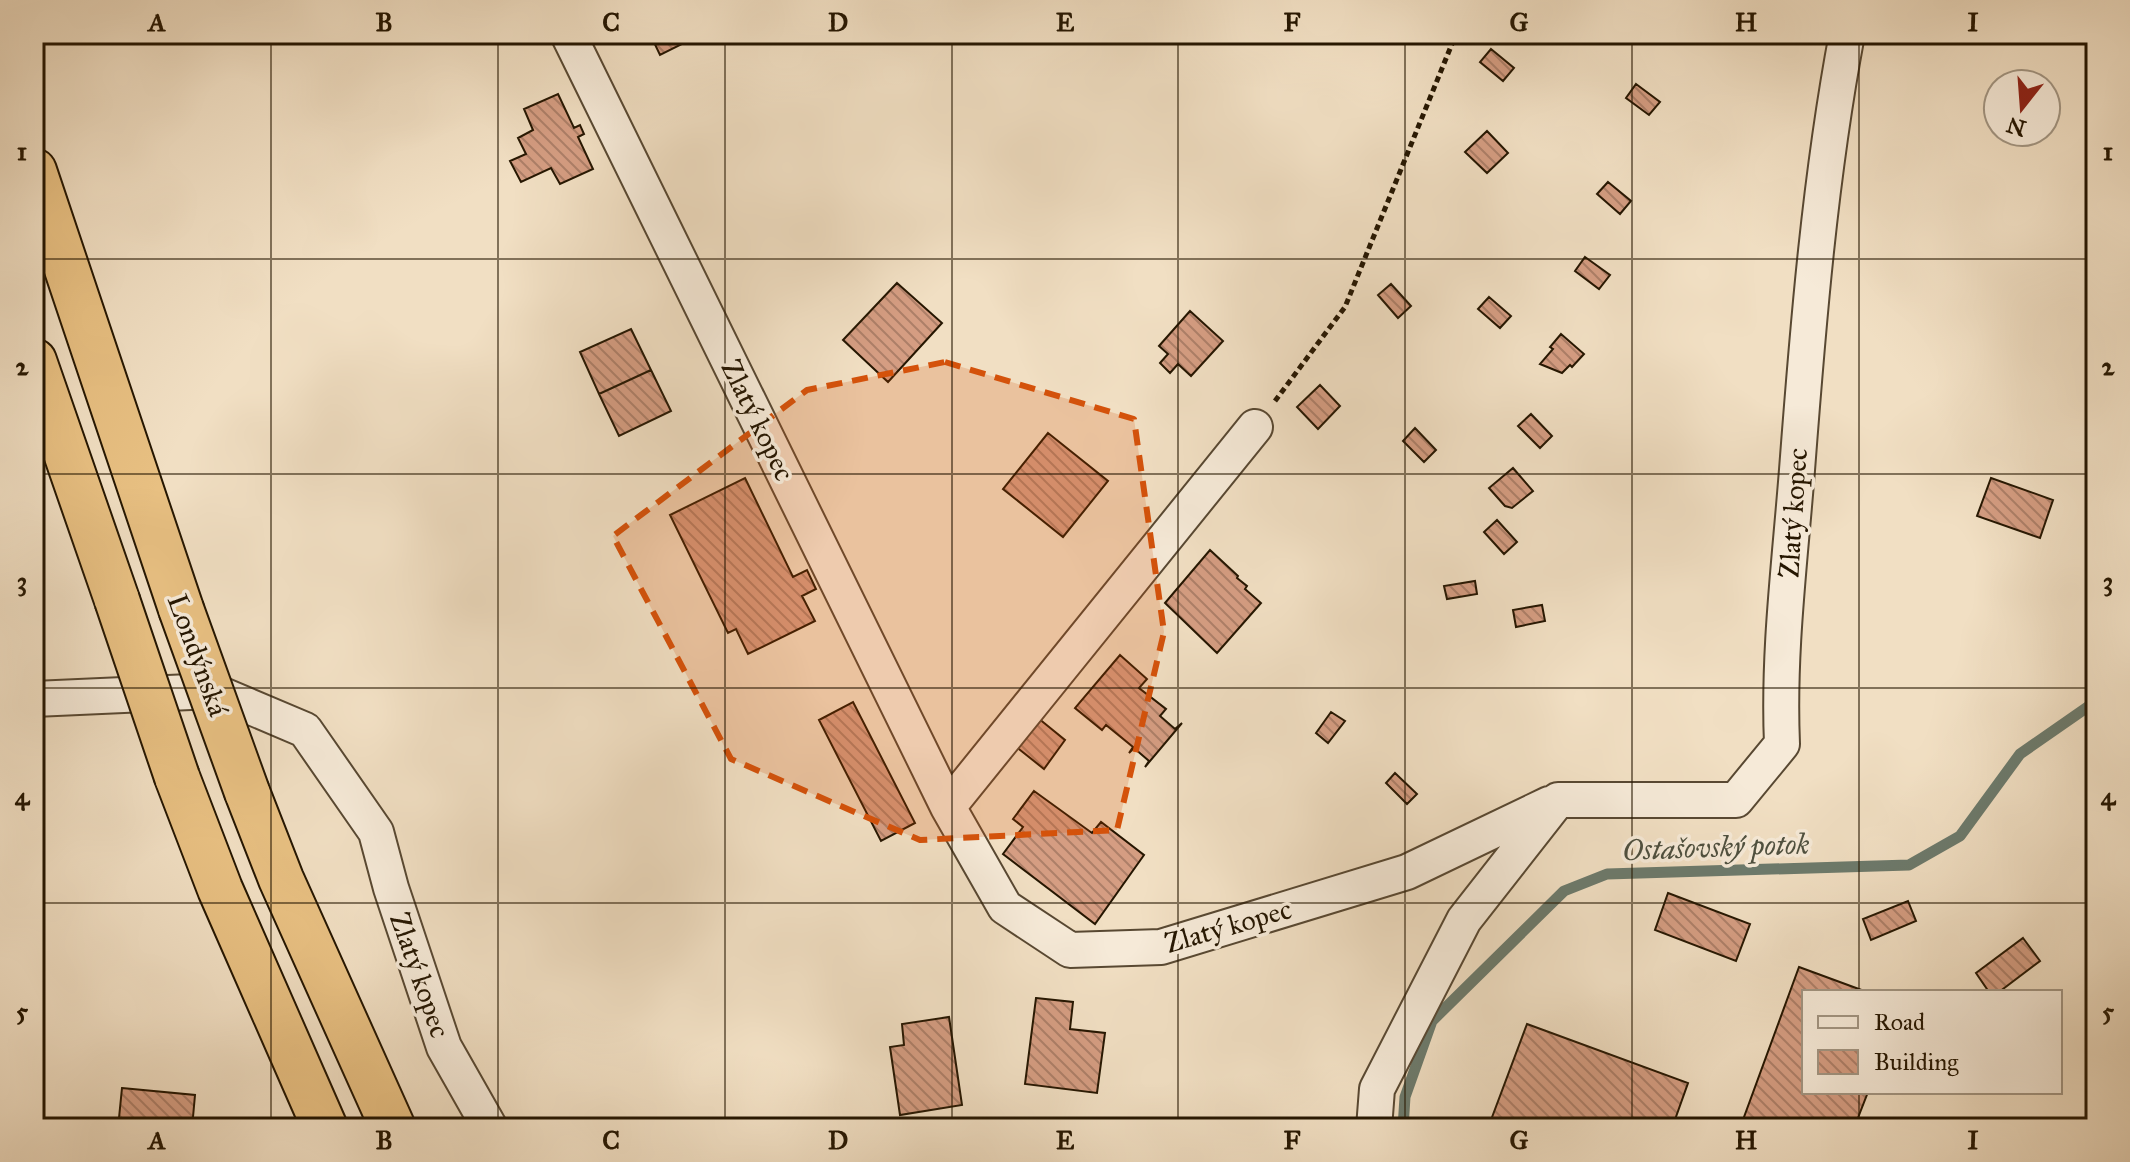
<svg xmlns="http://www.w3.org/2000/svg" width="2130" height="1162" viewBox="0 0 2130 1162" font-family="'IM FELL Great Primer',serif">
  <defs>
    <pattern id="building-back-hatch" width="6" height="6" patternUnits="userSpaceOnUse" patternTransform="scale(2)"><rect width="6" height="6" fill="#d59d82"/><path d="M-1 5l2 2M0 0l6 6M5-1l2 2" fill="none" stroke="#ad7f68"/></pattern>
  </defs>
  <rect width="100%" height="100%" fill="#f1dfc3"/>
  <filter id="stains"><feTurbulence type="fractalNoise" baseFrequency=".0025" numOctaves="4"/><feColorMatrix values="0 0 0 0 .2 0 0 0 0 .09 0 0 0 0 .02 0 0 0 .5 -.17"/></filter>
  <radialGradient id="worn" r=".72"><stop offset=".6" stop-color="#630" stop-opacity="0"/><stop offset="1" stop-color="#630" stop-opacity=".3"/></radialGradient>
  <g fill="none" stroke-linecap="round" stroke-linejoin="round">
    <path stroke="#6c7a6c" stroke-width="11" d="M1403 1128 1405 1097 1432 1021 1564 891 1607 874 1909 865 1960 836 2020 754 2089 706 2096 691"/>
  </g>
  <path fill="url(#building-back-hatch)" stroke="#251601" stroke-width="2" d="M650 34H699L700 35 660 55Z
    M1491 49 1514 68 1503 81 1480 62Z
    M1636 84 1660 102 1649 115 1626 98Z
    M558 94 574 128 580 125 584 134 578 137 593 169 560 184 551 168 521 182 510 161 526 154 518 138 533 130 524 109Z
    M1487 131 1508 153 1487 173 1465 152Z
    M1608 182 1631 201 1620 214 1597 194Z
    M1585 257 1610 275 1599 289 1575 271Z
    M897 283 942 323 888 382 843 340Z
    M1391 284 1411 306 1398 318 1378 295Z
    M1489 297 1511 316 1500 328 1478 309Z
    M1190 311 1223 341 1191 376 1178 364 1170 373 1160 363 1168 354 1159 346Z
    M631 329 651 370 599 394 580 352Z
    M1561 334 1584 354 1572 367 1570 365 1562 373 1540 364 1553 349 1550 347Z
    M651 370 671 411 619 436 599 394Z
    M1320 385 1340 406 1318 429 1297 407Z
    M1531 414 1552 436 1540 448 1518 426Z
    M1415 428 1436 450 1424 462 1403 441Z
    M1048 433 1108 481 1063 537 1003 489Z
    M1513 468 1533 491 1512 508 1505 506 1489 488Z
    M745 478 793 577 807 570 816 589 802 596 815 621 748 654 736 629 728 633 670 515Z
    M1991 478 2053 500 2040 538 1977 516Z
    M1497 520 1517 542 1504 554 1484 532Z
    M1210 550 1238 576 1237 578 1247 586 1245 589 1261 603 1217 653 1165 603Z
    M1475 581 1477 594 1447 599 1444 586Z
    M1542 605 1545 621 1516 627 1513 610Z
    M1120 655 1147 679 1139 688 1166 709 1160 716 1175 729 1182 723 1145 767 1149 761 1134 748 1129 753 1133 747 1106 725 1102 730 1075 708Z
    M853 702 915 823 881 841 819 720Z
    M1331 712 1345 721 1328 743 1316 733Z
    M1038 718 1065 740 1044 769 1015 746Z
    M1395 773 1417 794 1407 804 1386 783Z
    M1034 791 1092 833 1101 822 1144 855 1095 924 1003 854 1023 827 1013 819Z
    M1668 893 1750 924 1736 961 1655 930Z
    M1908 901 1916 921 1871 940 1863 919Z
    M2023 938 2040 961 1999 992H1989L1976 973Z
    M1799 967 1867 992H1804V1092H1868L1854 1128H1740Z
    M1036 998 1073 1002 1070 1029 1105 1033 1097 1093 1025 1084Z
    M949 1017 962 1105 900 1115 890 1047 904 1045 902 1024Z
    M1527 1024 1688 1083 1672 1128H1488Z
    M122 1088 195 1095 192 1128H118Z"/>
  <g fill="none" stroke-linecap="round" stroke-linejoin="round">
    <g stroke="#584832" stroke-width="38">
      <path id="street" d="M568 34 948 807 1255 427
        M34 699 213 691 305 730 376 832 391 888 444 1047 490 1128
        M948 807 1005 907 1070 950 1161 947 1407 872 1549 804
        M1374 1128 1377 1089 1464 920 1558 800H1736L1782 744C1778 652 1790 561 1797 470 1808 325 1820 177 1847 34"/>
    </g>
    <g stroke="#251601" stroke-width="48">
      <path id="highway" d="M34 171 181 609
        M34 361 117 600
        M177 777 220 889 325 1128
        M247 792 281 879 393 1128"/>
    </g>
    <path stroke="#251601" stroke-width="5" stroke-dasharray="6 4" stroke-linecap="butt" d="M1275 401 1345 307 1456 34"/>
    <use href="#street" stroke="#f6ead8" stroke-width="34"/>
    <use href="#highway" stroke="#e8c082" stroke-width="44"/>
    <g stroke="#251601" stroke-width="48" stroke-linecap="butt">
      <path id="highway-bridge" d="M117 600 177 777
        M181 609 247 792"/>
    </g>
    <use href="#highway-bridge" stroke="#e8c082" stroke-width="44"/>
  </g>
  <path fill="#d4520b" fill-opacity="0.2" stroke="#d4520b" stroke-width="6" stroke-dasharray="16 10" stroke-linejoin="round" d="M945 362 1134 419 1164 632 1117 830 920 840 731 759 613 536 807 390Z"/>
  <path fill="none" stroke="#251601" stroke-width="2" stroke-opacity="0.55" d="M271 34V1128M498 34V1128M725 34V1128M952 34V1128M1178 34V1128M1405 34V1128M1632 34V1128M1859 34V992M34 259H2096M34 474H2096M34 688H2096M34 903H2096M1859 1092V1128"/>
  <g text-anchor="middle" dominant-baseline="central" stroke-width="7" stroke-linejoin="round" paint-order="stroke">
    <g font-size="28" fill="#251601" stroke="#f6ead8">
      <text transform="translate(758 420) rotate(64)">Zlatý kopec</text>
      <text transform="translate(1793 513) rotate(-86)">Zlatý kopec</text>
      <text transform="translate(198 655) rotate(70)">Londýnská</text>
      <text transform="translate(1228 926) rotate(-16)">Zlatý kopec</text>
      <text transform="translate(420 975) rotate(71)">Zlatý kopec</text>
    </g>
    <g font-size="30" font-style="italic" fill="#4e503f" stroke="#f6ead8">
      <text transform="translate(1716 847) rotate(-2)">Ostašovský potok</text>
    </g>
  </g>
  <rect width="2130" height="1162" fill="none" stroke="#f1dfc3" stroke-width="88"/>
  <rect x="1802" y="990" width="260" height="104" fill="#f6ead8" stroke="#a29582" stroke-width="2"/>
  <rect x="1818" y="1016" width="40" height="12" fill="#f6ead8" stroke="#a29582" stroke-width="2"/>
  <text x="1874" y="1030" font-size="24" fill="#251601">Road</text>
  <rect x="1818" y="1050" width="40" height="24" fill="url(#building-back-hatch)" stroke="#a29582" stroke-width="2"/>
  <text x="1874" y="1070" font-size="24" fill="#251601">Building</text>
  <g transform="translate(2022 108) rotate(197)"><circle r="38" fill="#f6ead8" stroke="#a29582" stroke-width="2"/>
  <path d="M0-6L14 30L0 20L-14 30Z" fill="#8f2418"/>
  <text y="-12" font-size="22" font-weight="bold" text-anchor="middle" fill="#251601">N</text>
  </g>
  <rect x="44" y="44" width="2042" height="1074" fill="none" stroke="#251601" stroke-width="3"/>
  <g font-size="26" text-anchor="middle" font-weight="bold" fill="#251601">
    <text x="157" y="31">A</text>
    <text x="384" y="31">B</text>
    <text x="611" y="31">C</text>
    <text x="838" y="31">D</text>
    <text x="1065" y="31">E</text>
    <text x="1292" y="31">F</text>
    <text x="1519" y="31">G</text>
    <text x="1746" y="31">H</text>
    <text x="1973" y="31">I</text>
    <text x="22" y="160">1</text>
    <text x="2108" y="160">1</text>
    <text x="22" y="375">2</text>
    <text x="2108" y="375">2</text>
    <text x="22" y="590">3</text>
    <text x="2108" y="590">3</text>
    <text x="22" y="805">4</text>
    <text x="2108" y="805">4</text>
    <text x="22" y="1020">5</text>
    <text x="2108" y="1020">5</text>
    <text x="157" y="1149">A</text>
    <text x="384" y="1149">B</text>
    <text x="611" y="1149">C</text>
    <text x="838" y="1149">D</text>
    <text x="1065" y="1149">E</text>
    <text x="1292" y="1149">F</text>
    <text x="1519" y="1149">G</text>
    <text x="1746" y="1149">H</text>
    <text x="1973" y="1149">I</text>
  </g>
  <rect width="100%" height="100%" filter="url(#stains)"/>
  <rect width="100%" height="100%" fill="url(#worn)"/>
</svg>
